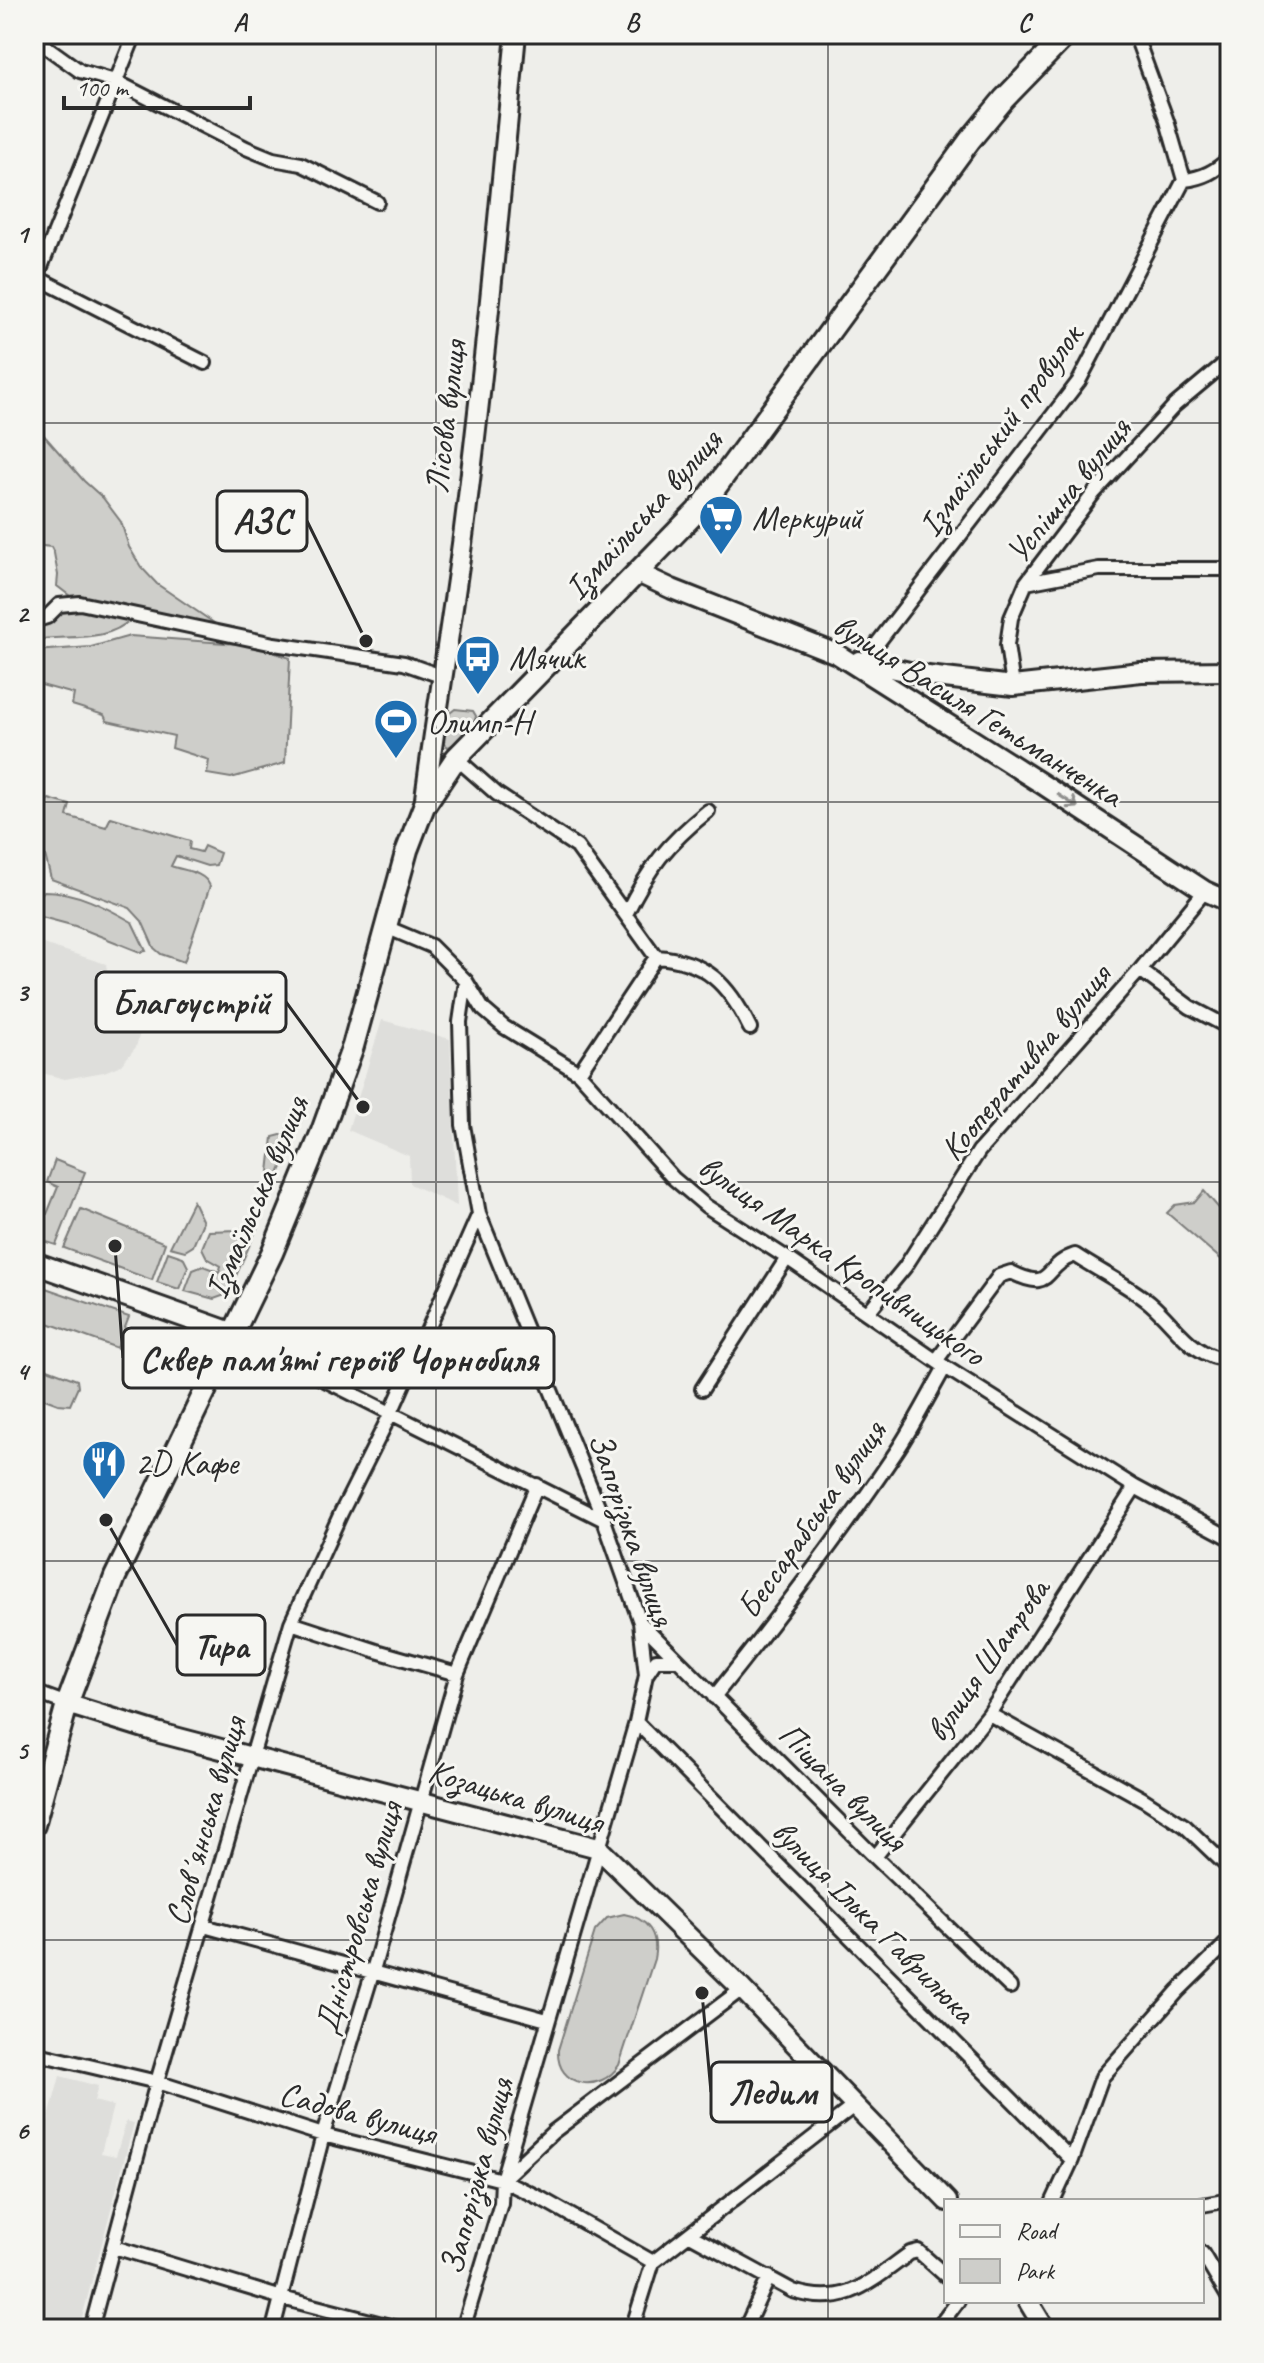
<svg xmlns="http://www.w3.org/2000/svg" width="1264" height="2363" viewBox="0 0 1264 2363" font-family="Caveat,sans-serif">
  <rect width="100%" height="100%" fill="#eeeeea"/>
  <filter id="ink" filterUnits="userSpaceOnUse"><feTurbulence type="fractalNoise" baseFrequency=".0125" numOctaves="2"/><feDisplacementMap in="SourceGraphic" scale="16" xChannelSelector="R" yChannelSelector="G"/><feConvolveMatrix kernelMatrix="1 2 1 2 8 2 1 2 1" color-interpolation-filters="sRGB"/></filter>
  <g filter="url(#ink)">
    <path fill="#dededb" d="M34 941 106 964 109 981 141 1002 145 1014 136 1047 121 1065 104 1072 65 1079 34 1071Z
      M382 1020 450 1039 457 1206 410 1184 409 1156 348 1130Z
      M60 2076 98 2086 94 2101 113 2106 101 2153 116 2156 126 2121 134 2123 79 2329H34V2118L48 2121Z"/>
    <path fill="#cececa" stroke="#7c7c7a" stroke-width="2" d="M34 424 84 481 103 498 121 522 129 547 141 567 157 584 220 627 74 599 57 586 58 575 54 553 51 547 34 545Z
      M79 608 131 619C106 644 65 634 34 640V619L64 609Z
      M130 636 252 645 290 658 285 763 231 778 207 774 209 760 172 748 174 736 107 721 104 715 72 705 74 694 34 683V651L91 647Z
      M455 709 473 711 476 716C474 729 461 742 448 747L440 740 446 716Z
      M49 799 70 805 67 816 106 827 111 817 190 841 189 849 201 852 204 846 220 853 216 865 207 866 176 856 171 866C184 871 204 871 210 886L184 962 161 954 154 948 142 921 130 908 51 879 45 855 34 840V811Z
      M44 891C75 891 106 907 132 922L146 951 140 952 75 926 34 915V902Z
      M300 1098 309 1101 275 1184 268 1181 273 1137 285 1134Z
      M55 1160 85 1172 56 1245 34 1238V1209L47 1214 58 1187 47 1182Z
      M1204 1191 1230 1221V1267L1167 1213 1175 1205 1195 1202Z
      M193 1201 203 1222 193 1246 185 1251 170 1247Z
      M81 1209 165 1243 152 1280 64 1248Z
      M254 1224 258 1226 228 1294 214 1299 185 1291 193 1270 203 1266 219 1272 221 1266 207 1258 202 1248 209 1231 238 1230Z
      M168 1252 183 1257 188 1267 179 1289 157 1282Z
      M37 1285 129 1317 117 1348 34 1318Z
      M34 1364 77 1380 78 1387 70 1405 58 1404 34 1395Z
      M624 1914C648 1918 659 1935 654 1959L619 2065C601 2094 556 2088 558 2050L595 1931 607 1918Z"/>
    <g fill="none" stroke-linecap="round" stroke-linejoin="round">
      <g stroke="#2b2b2b" stroke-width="18">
        <path id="street" d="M1135 34 1167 121 1184 180
          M34 38 80 71 115 81 246 148 273 159 301 164 377 202
          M34 276 205 363
          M37 277 135 34
          M1026 583 1099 569H1230
          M34 621 47 617 59 605 80 603 274 644 404 663 441 676
          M863 662 1079 381 1184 180C1204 178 1215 171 1230 158
          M1013 686 1007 645 1011 618 1026 583 1094 493 1175 405 1230 359
          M456 758 497 794 577 847 656 957 579 1073
          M626 914C649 867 667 844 708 811
          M386 927 431 946 466 981 483 1009 504 1027 579 1073 673 1178 706 1206 787 1258 945 1367 1135 1487 1230 1538
          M656 957C706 960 729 985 750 1028
          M1140 970 1190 1007 1230 1028
          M868 1312 905 1267 979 1151 1140 970 1205 891
          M231 1333 604 1520
          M936 1361 999 1276 1011 1272C1055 1294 1041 1266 1075 1255 1099 1271 1128 1285 1150 1303 1177 1326 1191 1357 1230 1360
          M702 1389 787 1258
          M640 1622 875 1857 1010 1987
          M291 1623 380 1652 457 1674
          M646 1675 656 1660H676
          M34 1692 67 1704
          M714 1697C778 1617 839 1537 896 1452 914 1425 929 1395 945 1367
          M989 1714 1143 1799 1185 1826 1230 1869
          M636 1722 1072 2160
          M875 1857 989 1714 1135 1487
          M204 1926 547 2020
          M34 2053 157 2082 323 2135 502 2180 542 2199 653 2262
          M504 2178 553 2132 742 1989
          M1053 2201 1072 2160 1102 2077 1178 1991 1230 1940
          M1202 2205 1230 2200
          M690 2235 793 2291C845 2308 870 2282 910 2253L918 2251 946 2276
          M114 2247 282 2298 401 2329
          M1202 2253 1230 2300
          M91 2329 157 2082 291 1623 341 1513 390 1415 479 1214
          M273 2329 323 2135 372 1974 457 1674 537 1485
          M463 2329 501 2203 502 2180 636 1722 646 1675 640 1622 604 1520 479 1214 463 1125 460 1022 466 981
          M632 2329 653 2262 855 2105
          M745 2329 769 2277
          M937 2329 958 2301"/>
      </g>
      <g stroke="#2b2b2b" stroke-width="24">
        <path id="secondary" d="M638 573 672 589 837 654 1039 782 1205 891 1230 902
          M859 661 928 676 1013 686 1141 672 1230 671
          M424 806C436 713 452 621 464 529 485 364 500 199 516 34
          M67 1704 160 1733 598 1848 742 1989 947 2201
          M1028 2301 1045 2329"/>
      </g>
      <g stroke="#2b2b2b" stroke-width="26">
        <path id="primary" d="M34 1263 231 1333
          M34 1825 67 1704 115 1577 272 1253 321 1134 353 1046 407 850 424 806 456 758 702 506 970 140 1004 99 1067 34"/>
      </g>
      <use href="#street" stroke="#f6f6f2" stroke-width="12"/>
      <use href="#secondary" stroke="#f6f6f2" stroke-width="18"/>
      <use href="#primary" stroke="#f6f6f2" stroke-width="20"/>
    </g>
    <defs><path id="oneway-shaft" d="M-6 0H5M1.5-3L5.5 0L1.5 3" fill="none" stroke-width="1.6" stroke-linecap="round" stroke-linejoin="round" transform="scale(2)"/></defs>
    <use stroke="#90908e" href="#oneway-shaft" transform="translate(1068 801) rotate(33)"/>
  </g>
  <path fill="none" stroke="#2b2b2b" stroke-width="2" stroke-opacity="0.55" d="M436 34V2329M828 34V2329M34 423H1230M34 802H1230M34 1182H1230M34 1561H1230M34 1940H1230"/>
  <defs>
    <g id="supermarket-pin" transform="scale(2.3)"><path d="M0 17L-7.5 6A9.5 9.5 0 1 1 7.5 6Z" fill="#1f6fb2" stroke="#f6f6f2"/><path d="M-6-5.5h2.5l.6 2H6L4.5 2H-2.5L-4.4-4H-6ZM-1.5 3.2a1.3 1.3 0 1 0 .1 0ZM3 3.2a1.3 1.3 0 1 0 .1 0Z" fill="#fff"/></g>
    <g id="bus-pin" transform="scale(2.3)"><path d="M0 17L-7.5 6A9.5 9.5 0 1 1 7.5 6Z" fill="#1f6fb2" stroke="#f6f6f2"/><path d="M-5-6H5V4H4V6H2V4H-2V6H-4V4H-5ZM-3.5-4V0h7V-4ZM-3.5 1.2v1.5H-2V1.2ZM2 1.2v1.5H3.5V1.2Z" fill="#fff"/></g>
    <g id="stadium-pin" transform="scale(2.3)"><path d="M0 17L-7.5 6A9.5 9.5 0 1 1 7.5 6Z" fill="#1f6fb2" stroke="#f6f6f2"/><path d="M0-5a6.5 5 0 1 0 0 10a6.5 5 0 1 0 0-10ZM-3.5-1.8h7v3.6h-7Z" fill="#fff"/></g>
    <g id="restaurant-pin" transform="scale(2.3)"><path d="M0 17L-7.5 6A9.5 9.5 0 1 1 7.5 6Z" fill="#1f6fb2" stroke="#f6f6f2"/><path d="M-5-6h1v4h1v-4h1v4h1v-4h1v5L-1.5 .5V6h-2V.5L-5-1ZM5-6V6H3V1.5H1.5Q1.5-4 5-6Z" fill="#fff"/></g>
  </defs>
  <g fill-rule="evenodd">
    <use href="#supermarket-pin" x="721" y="517"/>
    <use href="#bus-pin" x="478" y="657"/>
    <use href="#stadium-pin" x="396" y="721"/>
    <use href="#restaurant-pin" x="104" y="1462"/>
  </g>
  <g text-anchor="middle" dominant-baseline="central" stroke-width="6" stroke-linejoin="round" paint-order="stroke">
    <g font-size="34" fill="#2b2b2b" stroke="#f6f6f2">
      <text transform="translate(445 417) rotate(-83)">Лісова вулиця</text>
      <text transform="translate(1000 430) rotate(-54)">Ізмаїльський провулок</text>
      <text transform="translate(1068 490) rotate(-51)">Успішна вулиця</text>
      <text transform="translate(643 514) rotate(-48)">Ізмаїльська вулиця</text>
      <text transform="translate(978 710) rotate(32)">вулиця Василя Гетьманченка</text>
      <text transform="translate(1025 1062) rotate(-50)">Кооперативна вулиця</text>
      <text transform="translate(256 1197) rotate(-67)">Ізмаїльська вулиця</text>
      <text transform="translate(842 1260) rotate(35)">вулиця Марка Кропивницького</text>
      <text transform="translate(811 1519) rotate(-55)">Бессарабська вулиця</text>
      <text transform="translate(632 1529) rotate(71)">Запорізька вулиця</text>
      <text transform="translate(987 1660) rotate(-55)">вулиця Шатрова</text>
      <text transform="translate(843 1786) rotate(45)">Піщана вулиця</text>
      <text transform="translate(516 1796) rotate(17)">Козацька вулиця</text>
      <text transform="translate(205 1821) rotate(-74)">Словʼянська вулиця</text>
      <text transform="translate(358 1918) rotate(-74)">Дністровська вулиця</text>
      <text transform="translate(874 1921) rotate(45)">вулиця Ілька Гаврилюка</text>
      <text transform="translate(358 2113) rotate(15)">Садова вулиця</text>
      <text transform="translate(476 2176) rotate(-75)">Запорізька вулиця</text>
    </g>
    <g font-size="34" fill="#2b2b2b" stroke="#f6f6f2" text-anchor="start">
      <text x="752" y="517">Меркурий</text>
      <text x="509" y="657">Мячик</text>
      <text x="427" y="721">Олимп-Н</text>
      <text x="135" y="1462">2D Кафе</text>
    </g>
  </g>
  <path fill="none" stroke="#2b2b2b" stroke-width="3" d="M366 641L307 521M363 1107L286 1002M115 1246L123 1358M106 1520L177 1645M702 1993L711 2092"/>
  <g fill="#2b2b2b" stroke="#f6f6f2" stroke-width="3">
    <circle cx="366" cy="641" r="8"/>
    <circle cx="363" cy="1107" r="8"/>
    <circle cx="115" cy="1246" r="8"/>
    <circle cx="106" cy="1520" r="8"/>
    <circle cx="702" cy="1993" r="8"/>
  </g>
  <g fill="#f6f6f2" stroke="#2b2b2b" stroke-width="3">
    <rect x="217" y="491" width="90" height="60" rx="8"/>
    <rect x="96" y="972" width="190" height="60" rx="8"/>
    <rect x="123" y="1328" width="431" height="60" rx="8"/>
    <rect x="177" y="1615" width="88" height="60" rx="8"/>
    <rect x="711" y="2062" width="121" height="60" rx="8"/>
  </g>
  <g font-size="36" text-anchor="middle" font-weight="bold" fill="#2b2b2b">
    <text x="262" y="533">АЗС</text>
    <text x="191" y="1014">Благоустрій</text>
    <text x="339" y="1371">Сквер пам'яті героїв Чорнобиля</text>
    <text x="221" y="1658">Тира</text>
    <text x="772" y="2104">Ледим</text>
  </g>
  <rect width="1264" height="2363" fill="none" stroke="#f6f6f2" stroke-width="88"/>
  <rect x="944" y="2199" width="260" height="104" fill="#f6f6f2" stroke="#a5a5a2" stroke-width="2"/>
  <rect x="960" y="2225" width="40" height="12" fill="#f6f6f2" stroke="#a5a5a2" stroke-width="2"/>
  <text x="1016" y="2239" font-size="24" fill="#2b2b2b">Road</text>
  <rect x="960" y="2259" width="40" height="24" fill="#cececa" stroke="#a5a5a2" stroke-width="2"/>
  <text x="1016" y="2279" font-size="24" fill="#2b2b2b">Park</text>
  <path d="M64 96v12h186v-12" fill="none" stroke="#2b2b2b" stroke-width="4"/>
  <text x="76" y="96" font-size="24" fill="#2b2b2b" stroke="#f6f6f2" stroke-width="6" paint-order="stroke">100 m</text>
  <rect x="44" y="44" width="1176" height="2275" fill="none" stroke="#2b2b2b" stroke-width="3"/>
  <g font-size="26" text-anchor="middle" font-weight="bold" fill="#2b2b2b">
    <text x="240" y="31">A</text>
    <text x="632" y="31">B</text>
    <text x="1024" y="31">C</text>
    <text x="22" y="243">1</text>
    <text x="22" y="622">2</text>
    <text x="22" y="1001">3</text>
    <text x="22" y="1380">4</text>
    <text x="22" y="1759">5</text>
    <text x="22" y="2139">6</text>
  </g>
</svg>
